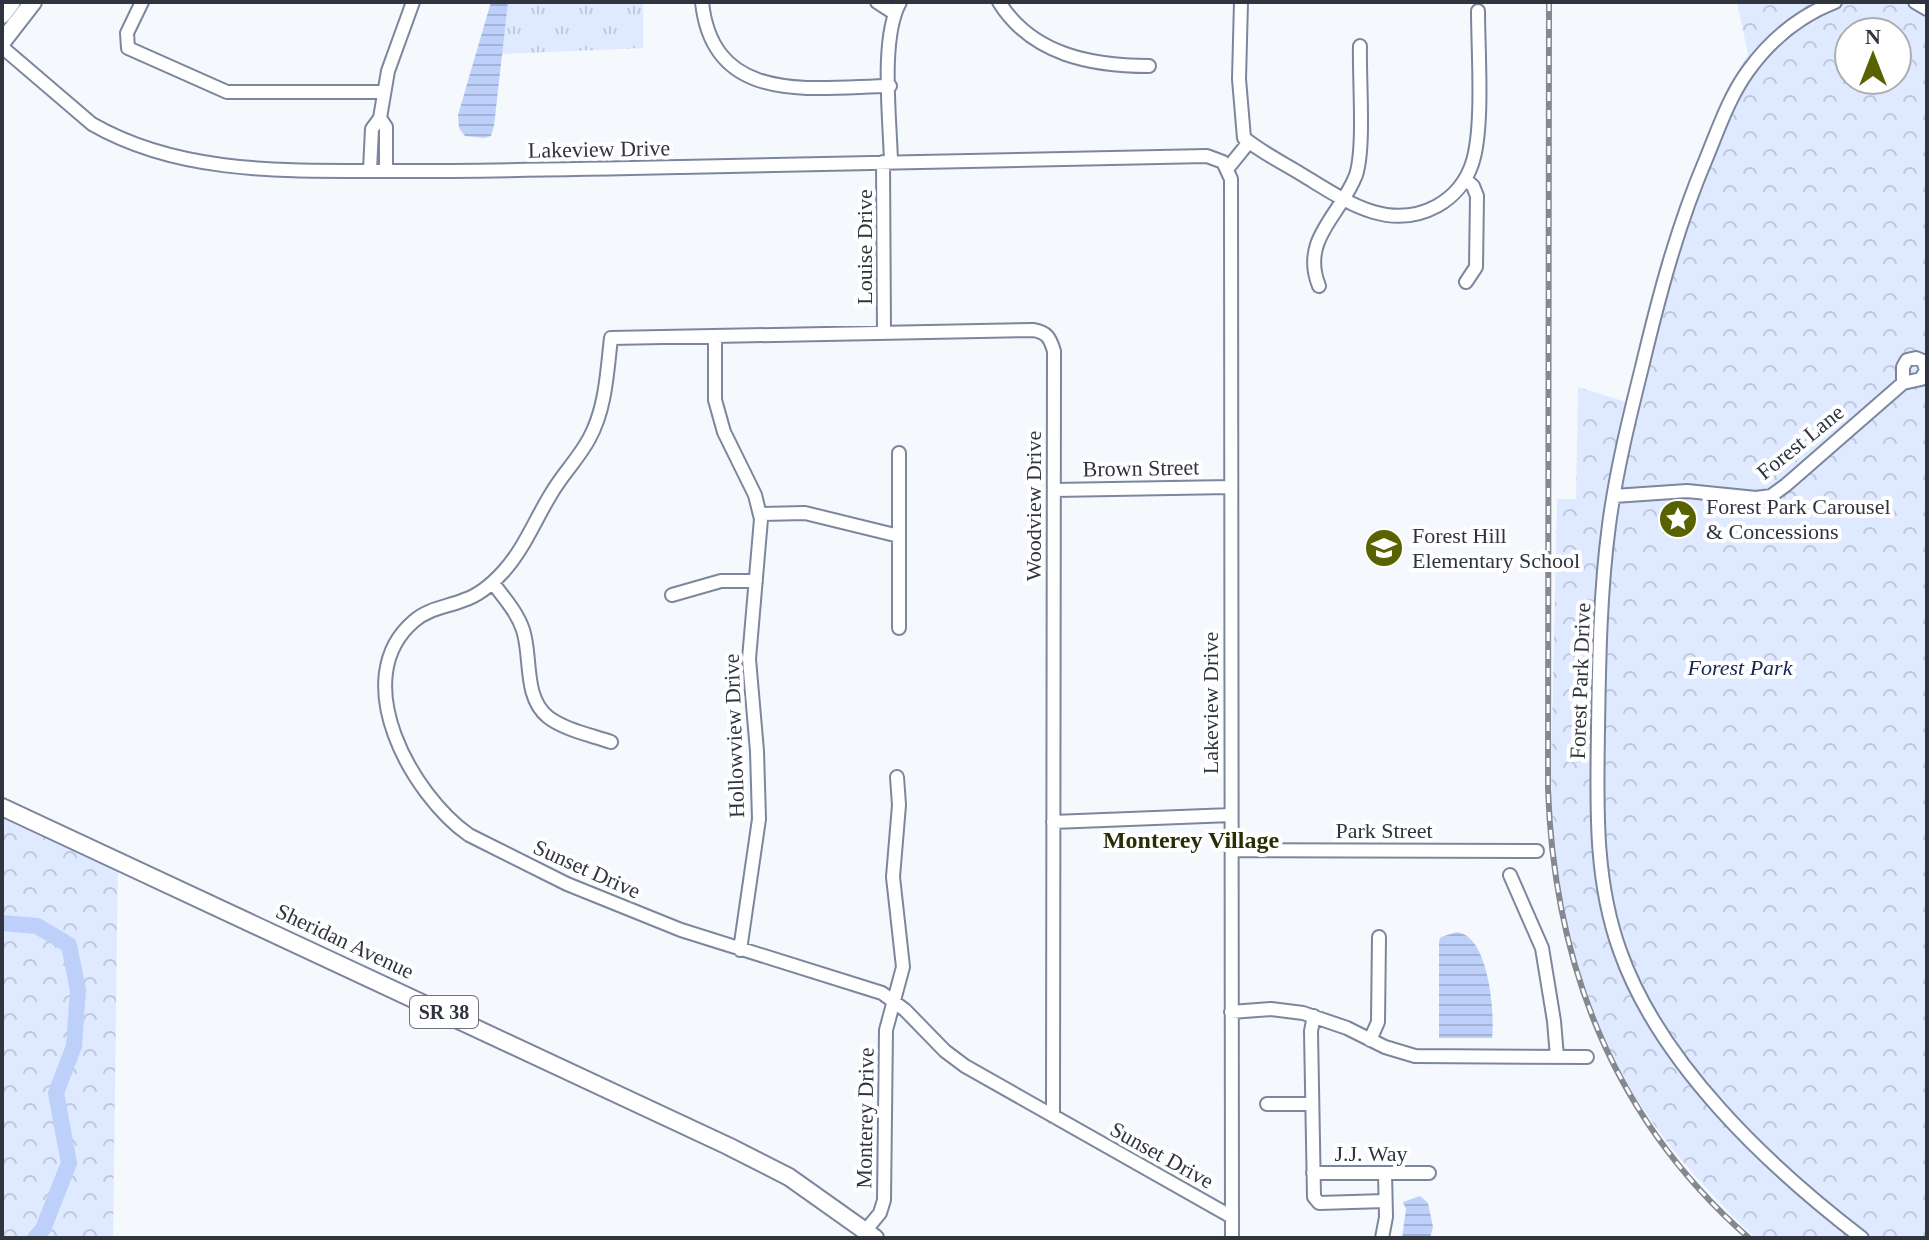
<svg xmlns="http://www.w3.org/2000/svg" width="1929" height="1240" viewBox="0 0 1929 1240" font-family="Georgia,serif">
  <defs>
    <pattern id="grass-tufts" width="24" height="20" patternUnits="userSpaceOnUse" patternTransform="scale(2)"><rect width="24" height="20" fill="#dfe9ff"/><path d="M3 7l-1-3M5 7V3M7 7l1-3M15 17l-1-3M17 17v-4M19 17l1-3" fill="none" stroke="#c0c8dc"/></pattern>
    <pattern id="forest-crowns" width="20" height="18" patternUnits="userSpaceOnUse" patternTransform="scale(2)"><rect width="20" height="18" fill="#dfe9ff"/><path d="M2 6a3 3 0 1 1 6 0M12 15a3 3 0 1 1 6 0" fill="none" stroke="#c0c8dc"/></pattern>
    <pattern id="water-rules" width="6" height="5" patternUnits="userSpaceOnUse" patternTransform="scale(2)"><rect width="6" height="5" fill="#bdd0fa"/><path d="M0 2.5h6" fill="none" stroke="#a3b3d7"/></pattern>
  </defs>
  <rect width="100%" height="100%" fill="#f5f8fd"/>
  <path fill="url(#grass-tufts)" d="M508 2H643V48L500 54Z"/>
  <path fill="url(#forest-crowns)" fill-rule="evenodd" d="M1737 2H1927V1238H1755C1709 1193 1665 1146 1631 1090 1587 1017 1562 929 1554 844 1549 792 1552 739 1553 687 1554 624 1556 562 1557 499H1576L1578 387 1626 402 1728 87 1748 55ZM1849 32H1897V80H1849Z
    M2 807 118 859 113 1238H2Z"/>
  <path fill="url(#water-rules)" d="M491 2H508L494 126 491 136 484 138 465 136 459 128 458 115Z
    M1457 932C1489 936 1495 1013 1492 1038H1439V941L1441 937Z
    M1420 1196 1428 1203 1433 1227 1430 1238H1402L1406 1209 1403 1202Z"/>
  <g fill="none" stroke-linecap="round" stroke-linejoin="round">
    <path stroke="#bdd0fa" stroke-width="16" d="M2 923 37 926 69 945 78 990 74 1046 56 1093 69 1163 43 1229 35 1238"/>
    <g stroke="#7c879e" stroke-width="16">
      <path id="minor" d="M142 2 127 33 128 48 227 92H383
        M702 2C713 107 814 87 890 86
        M877 2 894 13
        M999 2C1032 55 1092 66 1149 66
        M1241 2 1239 79 1244 138C1261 152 1283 163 1301 174 1343 199 1387 233 1437 206 1453 197 1466 182 1472 164 1484 129 1478 51 1478 11
        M1835 2C1799 16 1771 39 1748 71 1729 97 1718 130 1706 159 1677 227 1659 296 1642 367 1629 419 1616 472 1609 525 1600 593 1599 661 1598 729 1597 805 1594 879 1620 951 1660 1064 1768 1166 1862 1238
        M1915 2 1927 9
        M2 47 92 124C186 178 299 170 404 171 497 171 589 169 682 167 857 163 1032 160 1207 156L1223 162 1231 179 1232 1238
        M380 118 386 127V170
        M883 162 884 333
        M891 162C890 119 880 38 900 2
        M1228 168 1249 142
        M370 170 372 129 380 118 388 71 413 2
        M1465 179 1473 186 1477 196 1476 267 1466 282
        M1319 286C1300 239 1341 215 1356 175 1365 147 1359 79 1360 46
        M715 336V400L724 432 755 495 761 519 749 659 757 751 759 819 740 950
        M1054 490 1230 487
        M1614 496 1687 491 1756 498 1771 496 1786 485 1903 383 1921 379 1926 370 1923 361 1916 358 1907 360 1903 367V383
        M760 514 805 513 899 536
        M493 583C504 598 517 612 523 630 532 657 523 697 548 717 565 730 591 735 611 742
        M672 595 721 581H756
        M899 628V453
        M1053 822 1231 815
        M1231 850 1537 851
        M1510 875 1542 948 1554 1021 1557 1057
        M1231 1012 1271 1009 1303 1013 1347 1028 1385 1047 1415 1056 1587 1057
        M1314 1016 1311 1031 1314 1197 1319 1203 1385 1201
        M1370 1040 1378 1022 1379 937
        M1267 1104H1312
        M1053 1116 1054 351C1050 338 1047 332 1033 330L611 338C607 372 606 408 589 439 578 459 562 475 551 494 535 520 524 549 503 572 492 584 480 595 464 600 447 607 429 608 414 621 346 679 412 795 469 835L567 884 681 930 882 993 905 1010 945 1051 965 1066 1232 1217
        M1313 1173H1429
        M866 1230 880 1213 884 1200 886 1030 903 967 893 877 899 805 897 777
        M1382 1238 1386 1217 1385 1173"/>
    </g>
    <g stroke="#7c879e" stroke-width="20">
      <path id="major" d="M2 15 12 2
        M2 42 33 2
        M2 807 728 1146 789 1177 875 1238"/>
    </g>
    <use href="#minor" stroke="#fff" stroke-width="12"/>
    <use href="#major" stroke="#fff" stroke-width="16"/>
    <g stroke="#858890" stroke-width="6">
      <path id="rail" d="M1549 2 1548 789C1554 964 1614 1120 1749 1238"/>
    </g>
    <use href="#rail" stroke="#fff" stroke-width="3" stroke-dasharray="9" stroke-linecap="butt"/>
  </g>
  <defs>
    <g id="sight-disc" transform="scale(2)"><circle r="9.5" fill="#596200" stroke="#fff"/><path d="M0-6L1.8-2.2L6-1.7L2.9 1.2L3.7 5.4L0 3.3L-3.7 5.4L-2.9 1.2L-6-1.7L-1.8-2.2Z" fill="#fff"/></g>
    <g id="school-disc" transform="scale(2)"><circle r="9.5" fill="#596200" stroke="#fff"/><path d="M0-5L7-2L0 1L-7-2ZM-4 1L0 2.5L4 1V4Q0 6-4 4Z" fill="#fff"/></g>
  </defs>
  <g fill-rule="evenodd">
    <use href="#sight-disc" x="1678" y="519"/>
    <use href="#school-disc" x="1384" y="548"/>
  </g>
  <g text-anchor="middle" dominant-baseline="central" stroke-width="8" stroke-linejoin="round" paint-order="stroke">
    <rect fill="#fff" stroke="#6e7178" stroke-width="2" x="410" y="996" width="68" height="32" rx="6"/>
    <g font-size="20" font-weight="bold" fill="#30343e">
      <text x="444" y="1012">SR 38</text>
    </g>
    <g font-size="22" fill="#30343e" stroke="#fff">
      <text transform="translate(599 149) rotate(-1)">Lakeview Drive</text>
      <text transform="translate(864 247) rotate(-90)">Louise Drive</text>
      <text transform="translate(1800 442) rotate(-39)">Forest Lane</text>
      <text transform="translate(1141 468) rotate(-1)">Brown Street</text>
      <text transform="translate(1033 506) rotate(-90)">Woodview Drive</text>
      <text transform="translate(1580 681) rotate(-88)">Forest Park Drive</text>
      <text transform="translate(1210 703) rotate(-90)">Lakeview Drive</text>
      <text transform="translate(734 736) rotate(-92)">Hollowview Drive</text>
      <text x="1384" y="830">Park Street</text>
      <text transform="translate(587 869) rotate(24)">Sunset Drive</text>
      <text transform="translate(345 941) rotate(25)">Sheridan Avenue</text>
      <text transform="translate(865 1118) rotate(-89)">Monterey Drive</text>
      <text x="1371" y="1153">J.J. Way</text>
      <text transform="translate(1162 1155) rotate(29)">Sunset Drive</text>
    </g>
    <g font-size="22" fill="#30343e" stroke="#fff" text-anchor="start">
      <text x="1706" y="506">Forest Park Carousel<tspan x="1706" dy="25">&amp; Concessions</tspan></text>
      <text x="1412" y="535">Forest Hill<tspan x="1412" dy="25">Elementary School</tspan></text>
    </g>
    <g font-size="22" font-style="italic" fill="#132556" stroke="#fff">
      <text x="1740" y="667">Forest Park</text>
    </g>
    <g font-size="24" font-weight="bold" fill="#2a2e05" stroke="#fff">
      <text x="1191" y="840">Monterey Village</text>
    </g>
  </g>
  <rect width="1929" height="1240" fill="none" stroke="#30343e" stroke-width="8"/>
  <g transform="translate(1873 56)"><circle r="38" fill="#ffffff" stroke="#acaeb2" stroke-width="2"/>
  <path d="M0-6L14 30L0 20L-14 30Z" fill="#596200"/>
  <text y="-12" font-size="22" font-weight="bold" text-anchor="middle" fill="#30343e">N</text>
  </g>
</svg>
